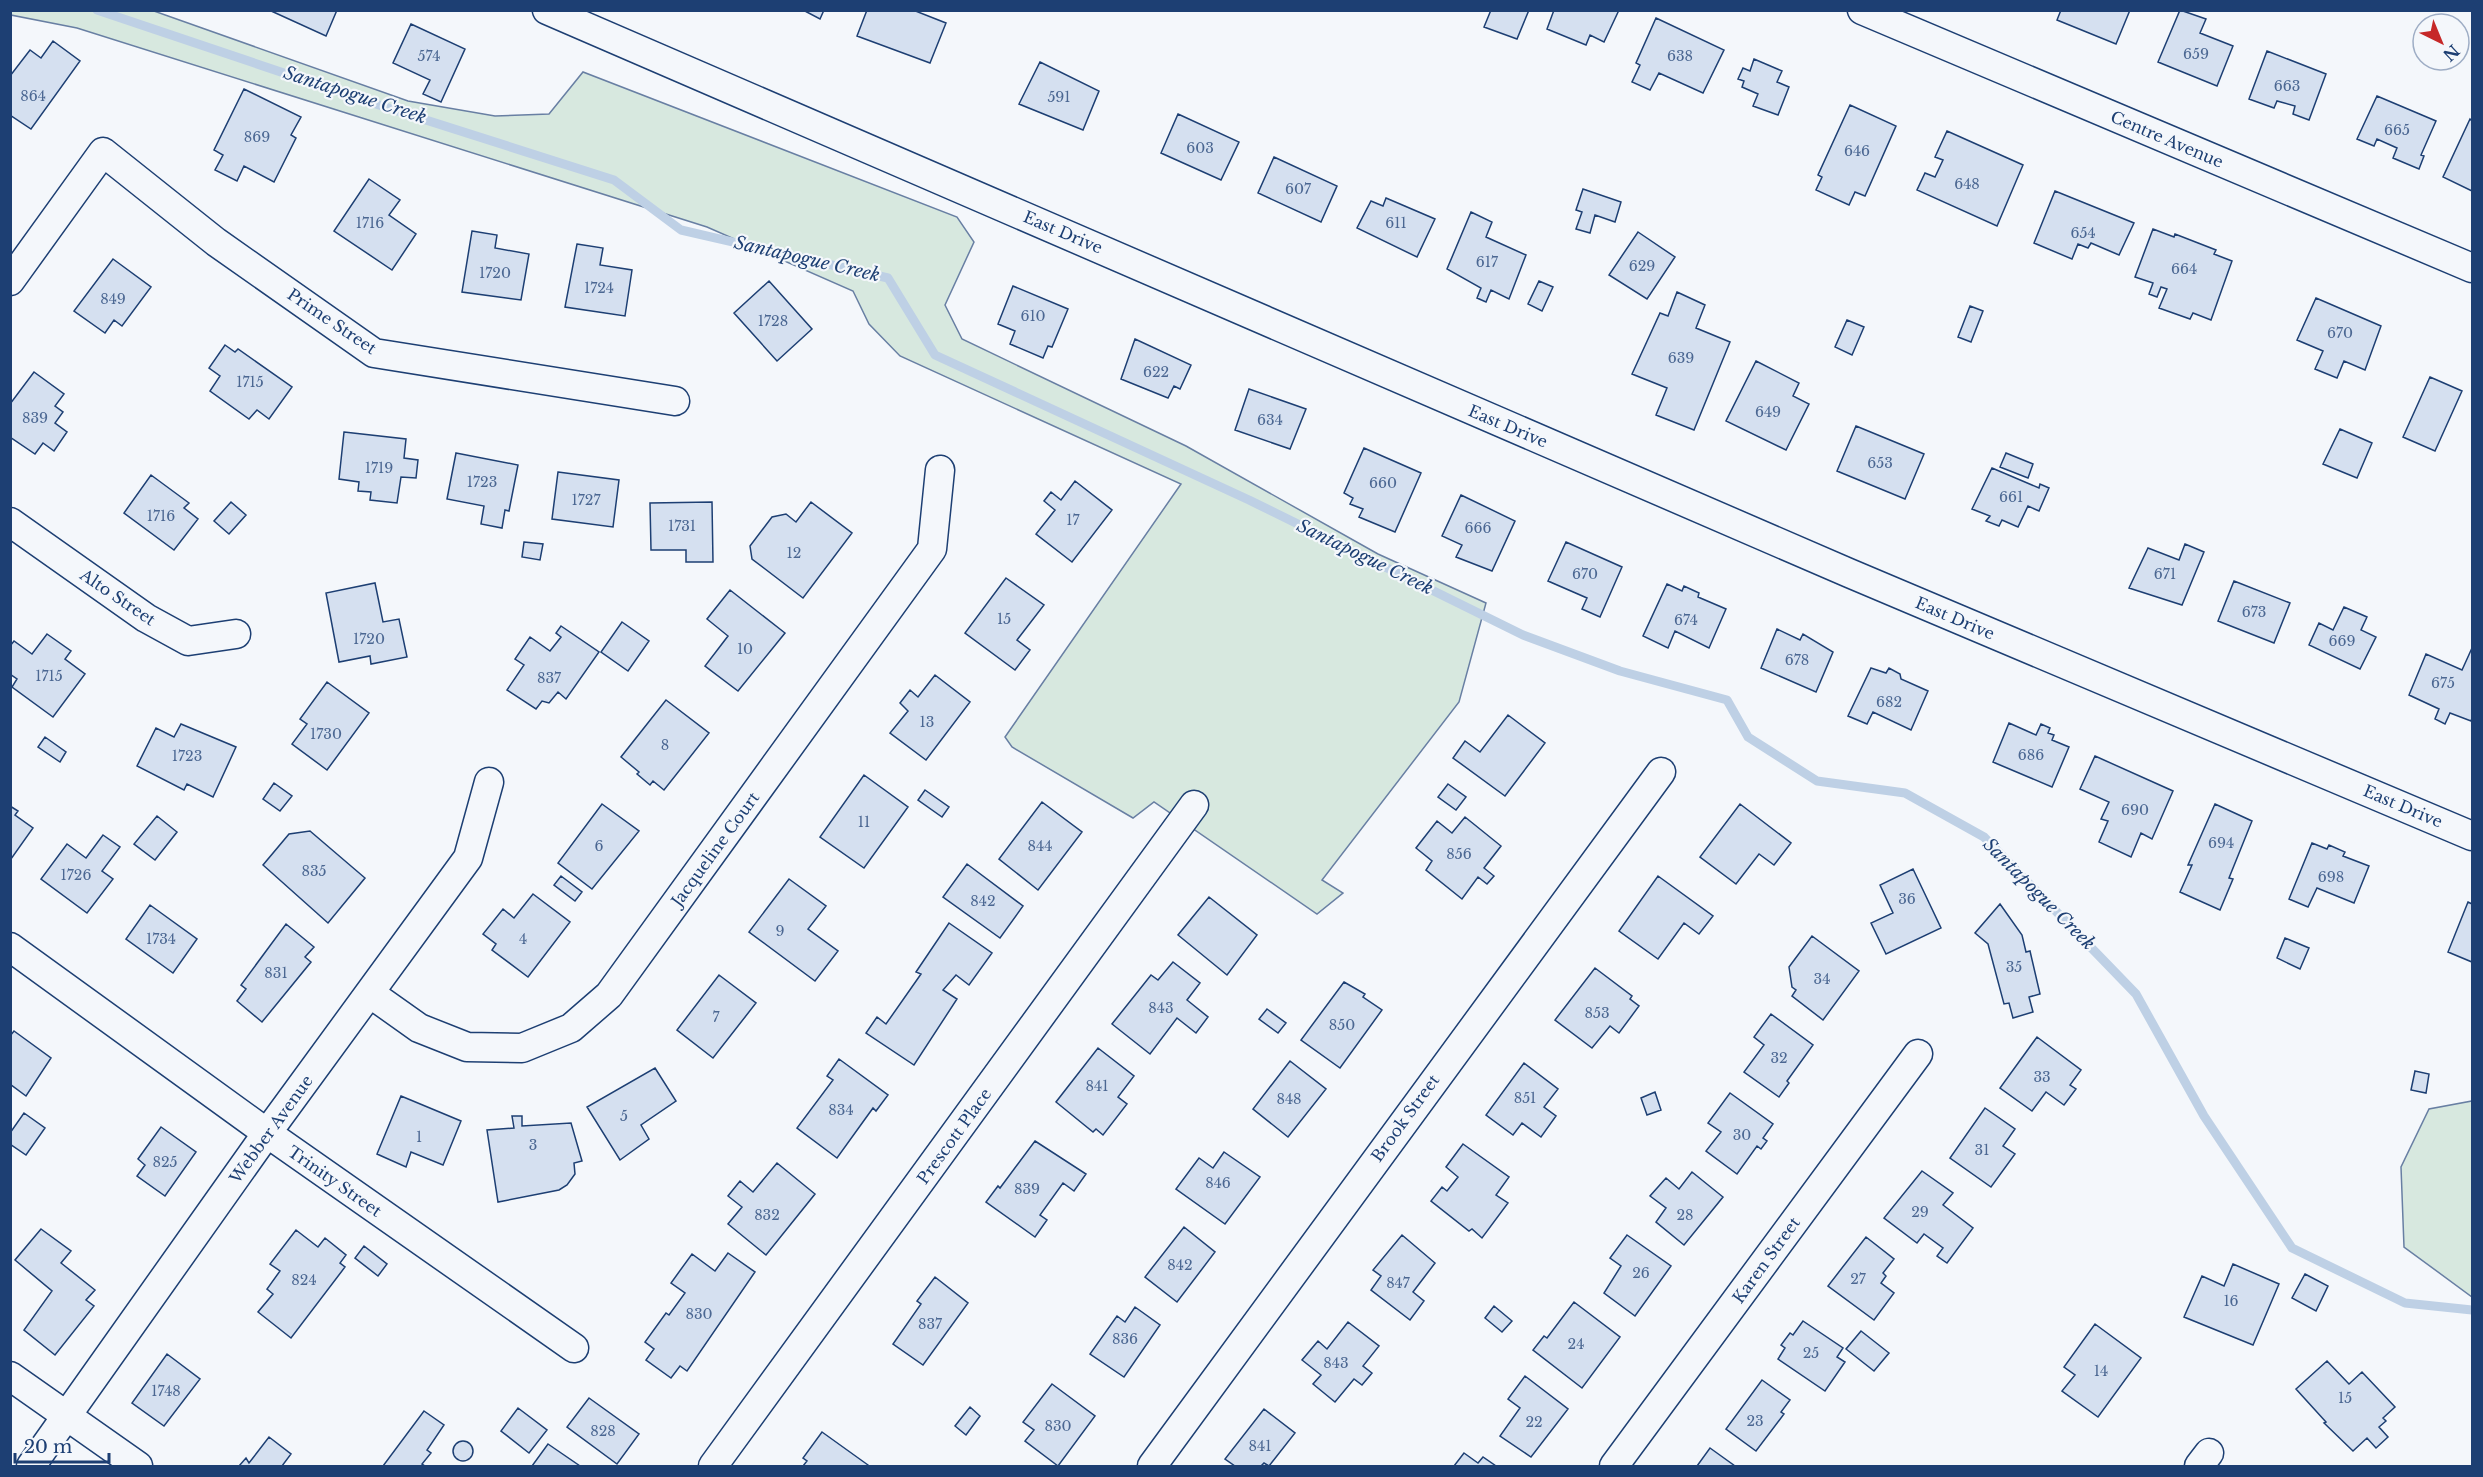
<svg xmlns="http://www.w3.org/2000/svg" width="2483" height="1477" viewBox="0 0 2483 1477" font-family="'Libre Baskerville',serif">
  <rect width="100%" height="100%" fill="#f4f7fb"/>
  <path fill="#d7e8df" stroke="#687fa3" stroke-width="1.5" d="M10 11H154L408 101 495 116 549 114 583 72 957 217 974 242 945 305 962 339 1186 446 1378 554 1486 603 1459 702 1322 880 1343 893 1317 914 1154 802 1133 818 1012 747 1005 737 1181 484 900 356 869 324 853 291 707 227 77 28 11 15Z
    M2472 1101V1297L2404 1247 2401 1167 2429 1109Z"/>
  <g fill="none" stroke-linecap="round" stroke-linejoin="round">
    <path stroke="#bed0e5" stroke-width="9" d="M97 10 385 107 614 180 681 230 888 278 935 355 1249 500 1523 635 1620 671 1727 700 1748 737 1817 781 1905 793 1984 837 2136 994 2204 1116 2292 1248 2405 1303 2472 1310"/>
  </g>
  <path fill="#d5e0f0" stroke="#1d3f73" stroke-width="1.5" d="M269 10H337L326 36Z
    M803 10H824L820 19Z
    M867 10H913L946 23 930 63 857 36Z
    M1491 10H1529L1517 39 1484 27Z
    M1554 10H1619L1604 42 1590 35 1586 45 1547 29Z
    M2061 10H2130L2116 44 2057 20Z
    M2180 10 2206 19 2200 33 2233 46 2217 86 2158 62Z
    M1656 18 1724 50 1703 93 1659 73 1650 90 1632 82 1640 65 1636 63Z
    M411 24 465 49 441 102 423 94 430 80 393 63Z
    M53 41 80 61 31 129 10 115V76L30 50 41 58Z
    M2267 51 2326 74 2309 120 2293 114 2295 106 2277 101 2274 108 2249 99Z
    M1754 59 1782 71 1777 82 1789 87 1778 115 1753 106 1758 94 1742 87 1744 81 1738 79 1743 68 1750 71Z
    M1040 62 1099 91 1083 130 1019 104Z
    M244 89 301 117 291 135 296 138 274 182 244 166 237 181 215 170 223 155 214 150Z
    M2377 96 2436 121 2421 155 2424 156 2419 169 2393 158 2397 148 2377 139 2374 146 2357 139Z
    M1850 105 1896 126 1865 196 1855 192 1849 205 1816 190 1822 177 1818 175Z
    M1178 114 1239 142 1221 180 1161 153Z
    M2470 119 2472 121V191L2443 177Z
    M1947 131 2023 165 1997 226 1917 190 1925 173 1935 177 1943 160 1935 157Z
    M1274 157 1337 186 1321 222 1258 193Z
    M369 179 400 200 389 215 416 234 392 270 334 231Z
    M1583 189 1621 202 1615 222 1595 215 1590 233 1576 229 1582 212 1576 210Z
    M2055 191 2134 223 2119 255 2091 243 2088 248 2078 244 2072 259 2034 243Z
    M1386 198 1435 219 1417 257 1357 228 1371 201 1383 206Z
    M1471 212 1492 222 1486 237 1526 255 1509 299 1491 290 1486 302 1477 298 1481 288 1447 269Z
    M2153 229 2174 237 2175 234 2216 250 2214 254 2232 261 2211 320 2193 313 2190 319 2159 308 2167 289 2161 287 2157 297 2149 294 2153 283 2135 277Z
    M472 231 497 235 495 248 529 254 521 300 462 292Z
    M1638 232 1675 257 1647 299 1609 275Z
    M577 244 603 248 600 265 632 270 625 316 565 307Z
    M113 259 151 287 122 326 114 320 105 333 74 311Z
    M769 281 812 329 777 361 734 313Z
    M1539 281 1553 287 1542 311 1528 304Z
    M1013 286 1068 309 1052 347 1048 346 1043 358 1010 344 1015 331 998 324Z
    M1677 292 1705 305 1696 328 1730 342 1694 430 1656 415 1667 388 1632 374 1660 313 1668 316Z
    M2316 298 2381 326 2365 370 2344 361 2337 378 2315 369 2323 351 2297 340Z
    M1970 306 1983 311 1971 342 1958 337Z
    M1847 320 1864 327 1852 355 1835 347Z
    M1135 339 1191 365 1180 389 1174 386 1168 398 1121 379Z
    M225 345 235 352 238 349 292 387 269 419 257 410 249 419 210 391 220 376 209 368Z
    M1756 361 1799 383 1793 396 1809 404 1786 450 1726 421Z
    M34 372 64 394 55 406 63 412 55 423 67 432 54 451 43 443 35 454 10 437V404Z
    M2430 377 2462 391 2435 451 2403 437Z
    M1249 389 1306 409 1290 449 1235 430Z
    M1856 426 1924 454 1905 499 1837 471Z
    M2340 429 2372 443 2357 478 2323 464Z
    M344 432 406 439 404 458 418 460 416 478 401 477 397 503 370 500 371 492 358 491 359 482 339 479Z
    M1364 448 1421 473 1395 532 1359 517 1363 509 1350 504 1353 498 1344 493Z
    M456 453 518 465 509 511 505 510 502 528 481 524 484 506 447 499Z
    M2006 453 2033 464 2028 478 2000 467Z
    M1992 468 2039 488 2040 484 2049 488 2039 511 2028 506 2018 527 2002 520 1999 526 1986 521 1990 516 1972 509Z
    M558 472 619 480 613 527 552 519Z
    M151 475 189 503 184 508 198 519 174 550 124 513Z
    M1075 481 1112 510 1072 562 1036 534 1055 510 1044 501 1051 492 1061 500Z
    M1461 495 1515 521 1492 571 1456 557 1462 545 1442 536Z
    M231 502 246 515 229 534 214 521Z
    M712 502 713 562H686V550H651L650 503Z
    M811 502 852 533 803 598 752 559 750 546 772 517 786 514 796 522Z
    M524 542 543 544 540 560 522 557Z
    M1566 542 1622 567 1600 617 1582 609 1587 598 1548 581Z
    M2185 544 2204 552 2182 605 2129 588 2148 548 2179 560Z
    M1006 578 1044 605 1017 640 1030 650 1015 670 965 633Z
    M2234 581 2290 603 2274 643 2218 621Z
    M375 583 383 622 399 619 407 657 371 664 370 656 339 662 326 593Z
    M1667 584 1682 591 1684 586 1699 593 1698 597 1726 609 1709 648 1675 631 1668 648 1643 636Z
    M730 590 785 633 738 691 705 666 728 636 707 619Z
    M2344 607 2367 617 2361 630 2376 637 2360 669 2309 645 2319 623 2333 630Z
    M622 622 649 641 628 671 601 652Z
    M561 626 599 652 566 699 558 692 549 703 542 701 536 709 507 690 524 665 515 659 530 637 550 651 561 637 556 633Z
    M1777 629 1800 640 1803 634 1833 652 1816 692 1761 668Z
    M47 634 71 651 65 659 85 674 53 717 12 687 17 679 10 674V646L14 641 32 654Z
    M2472 648V718L2471 721 2450 713 2445 724 2435 719 2439 709 2409 695 2426 654 2462 670Z
    M1871 668 1886 673 1889 668 1900 674 1901 679 1928 691 1911 730 1873 712 1867 724 1848 716Z
    M935 675 970 702 926 760 890 733 908 711 900 703 910 690 918 697Z
    M327 682 369 713 327 770 292 744 307 724 300 719Z
    M666 700 709 733 664 790 653 781 650 785 637 774 639 772 621 757Z
    M1508 715 1545 743 1505 796 1453 758 1465 741 1480 752Z
    M2009 723 2036 735 2041 724 2050 728 2048 733 2054 735 2052 740 2069 747 2052 787 1993 762Z
    M181 724 236 747 213 797 187 784 184 790 137 766 156 728 174 737Z
    M45 737 66 752 60 762 38 747Z
    M2095 756 2173 791 2152 839 2141 833 2131 857 2099 842 2108 821 2101 819 2109 802 2080 789Z
    M864 775 908 807 864 868 820 837Z
    M274 783 292 796 280 811 263 799Z
    M1448 784 1466 797 1456 810 1438 797Z
    M925 790 949 807 942 817 918 800Z
    M1042 802 1082 832 1038 890 999 859Z
    M602 804 639 831 592 889 558 863Z
    M1740 804 1791 843 1774 865 1759 854 1736 884 1700 857Z
    M2215 804 2252 821 2229 878 2233 879 2220 910 2180 892 2192 865H2188Z
    M10 806 18 811 15 815 33 828 11 859Z
    M157 816 177 832 155 860 134 844Z
    M1465 817 1501 846 1484 868 1494 876 1487 884 1478 877 1462 899 1426 870 1432 861 1416 848 1437 821 1452 833Z
    M310 831 365 878 328 923 263 865 289 834Z
    M103 835 120 847 102 871 113 879 87 913 41 879 67 844 86 858Z
    M2312 843 2327 849 2329 845 2345 852 2343 856 2369 866 2354 903 2317 888 2308 907 2289 899Z
    M967 864 1023 906 1000 938 943 897Z
    M1913 869 1941 928 1886 954 1871 923 1893 913 1880 885Z
    M561 876 582 892 575 901 554 885Z
    M1658 876 1713 916 1699 934 1684 923 1658 959 1619 931Z
    M789 879 826 906 808 929 838 951 815 981 749 932Z
    M533 894 570 922 528 977 492 950 496 944 483 934 503 909 514 918Z
    M1209 897 1257 935 1227 975 1178 935Z
    M2468 902 2472 904V962L2448 952Z
    M2000 904 2022 935 2026 952 2030 951 2040 994 2029 997 2033 1012 2013 1018 2009 1003 2004 1004 1988 944 1975 933Z
    M150 905 197 939 173 973 126 939Z
    M949 923 992 953 969 985 956 975 943 990 957 999 914 1065 866 1033 877 1017 886 1024 921 974 916 972Z
    M286 924 314 947 305 957 311 962 262 1022 237 1001 246 989 241 985Z
    M1812 936 1859 971 1823 1020 1792 996 1796 990 1792 987 1789 967Z
    M2285 938 2309 948 2300 969 2277 958Z
    M1173 962 1200 983 1187 1000 1208 1017 1196 1033 1177 1018 1150 1054 1112 1024 1151 975 1158 980Z
    M1595 968 1632 996 1630 999 1639 1006 1619 1033 1610 1026 1592 1048 1555 1020Z
    M719 975 756 1003 713 1058 677 1030Z
    M1344 982 1365 994 1363 997 1382 1010 1340 1068 1301 1040Z
    M1267 1009 1286 1023 1278 1033 1259 1019Z
    M1771 1014 1813 1045 1787 1081 1789 1083 1779 1097 1744 1072 1764 1045 1754 1037Z
    M14 1031 51 1058 26 1096 10 1084V1036Z
    M2037 1037 2081 1070 2070 1085 2076 1089 2064 1105 2046 1092 2032 1111 2000 1088Z
    M1098 1048 1134 1076 1118 1097 1127 1104 1103 1135 1096 1129 1093 1132 1056 1102Z
    M839 1059 888 1095 876 1111 873 1108 837 1158 797 1128 833 1080 827 1076Z
    M1290 1061 1326 1089 1288 1137 1253 1109Z
    M1524 1063 1558 1089 1544 1107 1556 1116 1541 1137 1522 1123 1513 1135 1486 1115Z
    M655 1068 676 1101 641 1125 649 1139 620 1160 587 1107Z
    M2415 1071 2429 1074 2426 1093 2411 1090Z
    M1655 1092 1661 1110 1647 1115 1641 1098Z
    M1730 1093 1773 1124 1763 1138 1767 1141 1761 1149 1757 1146 1737 1174 1706 1151 1721 1132 1708 1123Z
    M401 1096 461 1121 443 1165 411 1152 406 1167 377 1154Z
    M1985 1108 2015 1129 2003 1146 2015 1154 1991 1187 1950 1158Z
    M24 1113 45 1128 26 1155 10 1144V1133Z
    M512 1116H522V1126L571 1123 582 1161 574 1163 575 1174 567 1185 559 1190 498 1202 487 1130 514 1128Z
    M161 1127 196 1152 165 1196 137 1176 145 1165 138 1159Z
    M1035 1141 1086 1174 1074 1191 1063 1183 1040 1215 1047 1220 1035 1237 986 1202 998 1186 1000 1188Z
    M1463 1144 1509 1177 1496 1195 1508 1203 1482 1238 1472 1229 1469 1231 1431 1201 1442 1187 1447 1191 1458 1177 1446 1167Z
    M1224 1152 1260 1177 1225 1224 1176 1189 1199 1158 1213 1168Z
    M777 1163 815 1194 766 1255 728 1224 742 1207 728 1196 740 1181 753 1192Z
    M1922 1171 1953 1193 1943 1205 1973 1228 1947 1263 1937 1256 1943 1248 1924 1234 1917 1243 1884 1218Z
    M1692 1172 1723 1197 1684 1245 1656 1222 1666 1208 1650 1196 1666 1178 1679 1189Z
    M1184 1227 1215 1252 1177 1302 1145 1277Z
    M41 1229 71 1251 61 1263 95 1290 86 1300 94 1306 55 1355 24 1330 52 1291 15 1260Z
    M296 1230 318 1247 325 1238 346 1255 340 1263 345 1267 291 1338 258 1312 273 1294 267 1289 280 1271 270 1264Z
    M1402 1235 1435 1263 1413 1292 1424 1301 1410 1320 1371 1290 1381 1276 1373 1270Z
    M1627 1235 1671 1266 1635 1316 1604 1293 1621 1266 1610 1258Z
    M1866 1237 1894 1259 1883 1273 1886 1276 1881 1283 1894 1293 1874 1320 1828 1286Z
    M364 1246 387 1264 378 1276 355 1258Z
    M728 1253 755 1272 687 1371 680 1366 671 1378 646 1360 654 1349 645 1342 666 1313 669 1315 685 1293 671 1283 692 1254 715 1271Z
    M2233 1264 2279 1284 2253 1345 2184 1317 2202 1276 2224 1286Z
    M2305 1274 2328 1286 2316 1311 2292 1298Z
    M935 1277 968 1303 923 1365 893 1344 921 1304 917 1301Z
    M1574 1302 1620 1337 1582 1388 1533 1350 1544 1336 1547 1338Z
    M1494 1306 1512 1321 1502 1332 1485 1318Z
    M1135 1307 1160 1325 1124 1377 1090 1354 1117 1316 1125 1322Z
    M1803 1321 1843 1348 1837 1357 1845 1362 1825 1391 1778 1359 1785 1348 1781 1345 1790 1333 1793 1335Z
    M1348 1322 1379 1346 1363 1366 1372 1373 1362 1385 1354 1379 1335 1402 1313 1384 1321 1375 1302 1360 1318 1341 1327 1349Z
    M2095 1324 2141 1358 2098 1417 2062 1391 2075 1375 2064 1367Z
    M1861 1331 1889 1353 1874 1371 1846 1349Z
    M167 1354 200 1379 164 1426 132 1403Z
    M2327 1361 2349 1384 2362 1372 2395 1407 2383 1418 2386 1421 2379 1427 2388 1437 2376 1448 2367 1438 2353 1451 2324 1423 2326 1422 2296 1389Z
    M1525 1376 1568 1409 1531 1457 1500 1436 1520 1408 1508 1399Z
    M1762 1380 1790 1400 1781 1412 1784 1414 1756 1451 1726 1429Z
    M1052 1384 1095 1416 1058 1466 1025 1441 1034 1430 1023 1422Z
    M589 1398 639 1434 617 1464 567 1427Z
    M970 1407 980 1416 966 1435 955 1426Z
    M518 1408 547 1430 529 1453 501 1431Z
    M1264 1409 1295 1433 1269 1466 1264 1463 1261 1466H1235L1225 1459Z
    M424 1411 444 1425 427 1450 431 1453 422 1464 425 1466H383Z
    M822 1432 868 1465 867 1466H803L807 1461 803 1458Z
    M269 1437 291 1454 282 1466H239L246 1458 249 1463Z
    M453 1451a10 10 0 1 1 20 0a10 10 0 1 1-20 0Z
    M548 1444 580 1466H532Z
    M1710 1448 1735 1466H1697Z
    M1464 1453 1478 1463 1483 1457 1496 1466H1454Z"/>
  <g fill="none" stroke-linecap="round" stroke-linejoin="round">
    <g stroke="#1d3f73" stroke-width="31">
      <path id="minor" d="M547 10 1849 573 2472 836
        M1862 10 2472 268
        M10 281 103 152 216 242 374 353 675 401
        M10 522 146 618 188 641 236 634
        M10 947 267 1133 574 1348
        M371 994 419 1028 467 1047 522 1048 571 1028 609 995 932 549 940 470
        M10 1376 138 1466
        M31 1466 267 1133 468 858 489 782
        M713 1466 1194 805
        M1152 1466 1661 772
        M1614 1466 1918 1054
        M2199 1466 2209 1453"/>
    </g>
    <use href="#minor" stroke="#f4f7fb" stroke-width="28"/>
  </g>
  <g text-anchor="middle" dominant-baseline="central" stroke-width="4.5" stroke-linejoin="round" paint-order="stroke">
    <g font-size="14" fill="#4b6792">
      <text x="2196" y="54">659</text>
      <text x="429" y="56">574</text>
      <text x="1680" y="56">638</text>
      <text x="2287" y="86">663</text>
      <text x="33" y="96">864</text>
      <text x="1059" y="97">591</text>
      <text x="2397" y="130">665</text>
      <text x="257" y="137">869</text>
      <text x="1200" y="148">603</text>
      <text x="1857" y="151">646</text>
      <text x="1967" y="184">648</text>
      <text x="1298" y="189">607</text>
      <text x="370" y="223">1716</text>
      <text x="1396" y="223">611</text>
      <text x="2083" y="233">654</text>
      <text x="1487" y="262">617</text>
      <text x="1642" y="266">629</text>
      <text x="2184" y="269">664</text>
      <text x="495" y="273">1720</text>
      <text x="599" y="288">1724</text>
      <text x="113" y="299">849</text>
      <text x="1033" y="316">610</text>
      <text x="773" y="321">1728</text>
      <text x="2340" y="333">670</text>
      <text x="1681" y="358">639</text>
      <text x="1156" y="372">622</text>
      <text x="250" y="382">1715</text>
      <text x="1768" y="412">649</text>
      <text x="35" y="418">839</text>
      <text x="1270" y="420">634</text>
      <text x="1880" y="463">653</text>
      <text x="379" y="468">1719</text>
      <text x="482" y="482">1723</text>
      <text x="1383" y="483">660</text>
      <text x="2011" y="497">661</text>
      <text x="586" y="500">1727</text>
      <text x="161" y="516">1716</text>
      <text x="1073" y="520">17</text>
      <text x="682" y="526">1731</text>
      <text x="1478" y="528">666</text>
      <text x="794" y="553">12</text>
      <text x="1585" y="574">670</text>
      <text x="2165" y="574">671</text>
      <text x="2254" y="612">673</text>
      <text x="1004" y="619">15</text>
      <text x="1686" y="620">674</text>
      <text x="369" y="639">1720</text>
      <text x="2342" y="641">669</text>
      <text x="745" y="649">10</text>
      <text x="1797" y="660">678</text>
      <text x="49" y="676">1715</text>
      <text x="549" y="678">837</text>
      <text x="2443" y="683">675</text>
      <text x="1889" y="702">682</text>
      <text x="927" y="722">13</text>
      <text x="326" y="734">1730</text>
      <text x="665" y="745">8</text>
      <text x="2031" y="755">686</text>
      <text x="187" y="756">1723</text>
      <text x="2135" y="810">690</text>
      <text x="864" y="822">11</text>
      <text x="2221" y="843">694</text>
      <text x="599" y="846">6</text>
      <text x="1040" y="846">844</text>
      <text x="1459" y="854">856</text>
      <text x="314" y="871">835</text>
      <text x="76" y="875">1726</text>
      <text x="2331" y="877">698</text>
      <text x="1907" y="899">36</text>
      <text x="983" y="901">842</text>
      <text x="780" y="931">9</text>
      <text x="161" y="939">1734</text>
      <text x="523" y="939">4</text>
      <text x="2014" y="967">35</text>
      <text x="276" y="973">831</text>
      <text x="1822" y="979">34</text>
      <text x="1161" y="1008">843</text>
      <text x="1597" y="1013">853</text>
      <text x="716" y="1017">7</text>
      <text x="1342" y="1025">850</text>
      <text x="1779" y="1058">32</text>
      <text x="2042" y="1077">33</text>
      <text x="1097" y="1086">841</text>
      <text x="1525" y="1098">851</text>
      <text x="1289" y="1099">848</text>
      <text x="841" y="1110">834</text>
      <text x="624" y="1116">5</text>
      <text x="1742" y="1135">30</text>
      <text x="419" y="1137">1</text>
      <text x="533" y="1145">3</text>
      <text x="1982" y="1150">31</text>
      <text x="165" y="1162">825</text>
      <text x="1218" y="1183">846</text>
      <text x="1027" y="1189">839</text>
      <text x="1920" y="1212">29</text>
      <text x="767" y="1215">832</text>
      <text x="1685" y="1215">28</text>
      <text x="1180" y="1265">842</text>
      <text x="1641" y="1273">26</text>
      <text x="1858" y="1279">27</text>
      <text x="304" y="1280">824</text>
      <text x="1398" y="1283">847</text>
      <text x="2231" y="1301">16</text>
      <text x="699" y="1314">830</text>
      <text x="930" y="1324">837</text>
      <text x="1125" y="1339">836</text>
      <text x="1576" y="1344">24</text>
      <text x="1811" y="1353">25</text>
      <text x="1336" y="1363">843</text>
      <text x="2101" y="1371">14</text>
      <text x="166" y="1391">1748</text>
      <text x="2345" y="1398">15</text>
      <text x="1755" y="1421">23</text>
      <text x="1534" y="1422">22</text>
      <text x="1058" y="1426">830</text>
      <text x="603" y="1431">828</text>
      <text x="1260" y="1446">841</text>
    </g>
    <g font-size="16" fill="#1d3f73" stroke="#f4f7fb">
      <text transform="translate(2167 139) rotate(23)">Centre Avenue</text>
      <text transform="translate(1063 232) rotate(23)">East Drive</text>
      <text transform="translate(332 321) rotate(34)">Prime Street</text>
      <text transform="translate(1508 426) rotate(23)">East Drive</text>
      <text transform="translate(118 597) rotate(34)">Alto Street</text>
      <text transform="translate(1955 618) rotate(23)">East Drive</text>
      <text transform="translate(2403 806) rotate(23)">East Drive</text>
      <text transform="translate(715 849) rotate(-54)">Jacqueline Court</text>
      <text transform="translate(1405 1118) rotate(-54)">Brook Street</text>
      <text transform="translate(271 1129) rotate(-54)">Webber Avenue</text>
      <text transform="translate(954 1136) rotate(-54)">Prescott Place</text>
      <text transform="translate(335 1181) rotate(35)">Trinity Street</text>
      <text transform="translate(1766 1260) rotate(-54)">Karen Street</text>
    </g>
    <g font-size="18" font-style="italic" fill="#1d3f73" stroke="#f4f7fb">
      <text transform="translate(355 95) rotate(18)">Santapogue Creek</text>
      <text transform="translate(807 259) rotate(13)">Santapogue Creek</text>
      <text transform="translate(1365 557) rotate(26)">Santapogue Creek</text>
      <text transform="translate(2039 894) rotate(45)">Santapogue Creek</text>
    </g>
  </g>
  <rect width="2483" height="1477" fill="none" stroke="#1d3f73" stroke-width="24"/>
  <g transform="translate(2441 42) rotate(137)"><circle r="28" fill="#f4f7fb" stroke="#9eadc5" stroke-width="1.5"/>
  <path d="M0-4.5L10 22L0 15L-10 22Z" fill="#c62828"/>
  <text y="-9" font-size="16" font-weight="bold" text-anchor="middle" fill="#1d3f73">N</text>
  </g>
  <path d="M15 1453v9h94v-9" fill="none" stroke="#1d3f73" stroke-width="3"/>
  <text x="24" y="1453" font-size="18" fill="#1d3f73" stroke="#f4f7fb" stroke-width="4.5" paint-order="stroke">20 m</text>
</svg>
